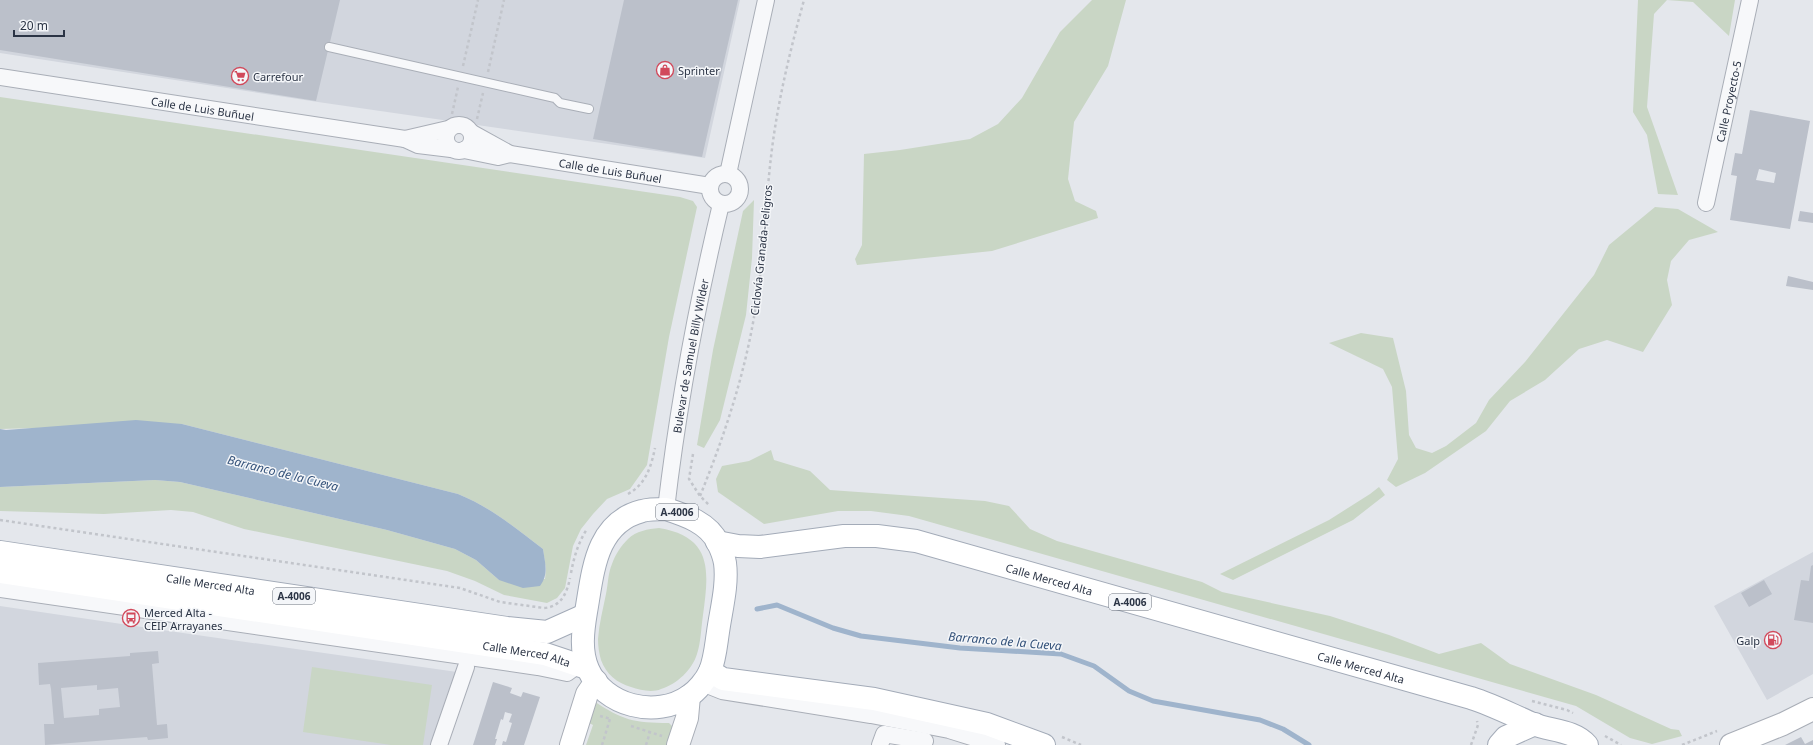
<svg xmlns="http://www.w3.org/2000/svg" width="1813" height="745" viewBox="0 0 1813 745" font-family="'Noto Sans',sans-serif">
  <rect width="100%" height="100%" fill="#e4e7ec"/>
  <path fill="#d2d6de" d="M0 0H740L705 158 318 102 0 53Z
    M1813 552V674L1767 700 1714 606Z
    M0 606 169 631 457 672 431 745H0Z"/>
  <path fill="#c9d6c5" d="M1092 0H1126L1108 66 1074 122 1068 179 1075 201 1096 211 1098 218 992 251 857 265 855 259 862 245 864 154 900 150 970 139 998 124 1022 98 1060 32Z
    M1638 0H1735L1729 36 1693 2 1667 0 1654 14 1647 107 1678 195 1658 194 1647 135 1633 112Z
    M0 97 680 197 693 201 697 207 669 337 647 465 630 489 607 499 593 514 581 529 573 546 565 588 557 598 547 603 504 595 475 581 447 571 244 529 193 512 171 510 104 514 0 511V487L155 480 180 482 387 530 455 549 476 560 499 580 545 579 546 569 543 549C514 527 492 508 458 494L182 424 0 429Z
    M754 200 752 258 746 315 720 420 704 448 697 445 713 350 743 211Z
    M1655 207 1678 209 1718 232 1689 240 1671 261 1667 280 1672 305 1643 352 1607 340 1579 349 1545 380 1510 401 1486 431 1425 473 1396 487 1387 480 1398 459 1392 387 1383 369 1329 343 1361 333 1393 338 1406 391 1409 435 1416 448 1432 453 1446 446 1476 423 1489 400 1525 362 1594 275 1609 245Z
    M771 450 774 460 810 471 830 490 985 501 1009 506 1030 529 1057 541 1202 582 1222 592 1330 616 1389 635 1439 654 1481 643 1510 664 1596 695 1671 729 1679 730 1682 736 1652 744 1630 738 1576 706 909 516 871 511H838L764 524 718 492 716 479 722 466 749 461Z
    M1379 487 1385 495 1353 520 1233 580 1220 574 1329 520 1370 494Z
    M659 528C713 537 709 571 703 615 701 628 701 642 697 654 692 670 677 684 661 689 652 693 640 690 631 687 617 683 606 674 601 660 599 653 598 646 598 639 599 624 603 609 606 594 608 585 608 573 612 564 615 555 621 546 628 539 636 531 648 529 659 528Z
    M312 667 432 685 423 745H391L303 732Z
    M594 701C622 720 634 723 669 723L673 727 670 745H586L593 725 587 722Z"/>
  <path fill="#9fb4cc" d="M136 420 182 424 458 494C492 508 514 527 543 549 545 563 549 574 540 586L523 588 499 580 476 560 455 549 387 530 180 482 155 480 0 487V429L6 430Z"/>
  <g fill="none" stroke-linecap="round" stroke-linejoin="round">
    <path stroke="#9fb4cc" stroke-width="5" d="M757 609 777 605 833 628 861 636 960 648 1061 654 1094 666 1129 691 1153 701 1260 720 1283 729 1309 745"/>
  </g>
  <path fill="#bbc0ca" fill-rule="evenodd" d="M0 0H340L316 101 0 50Z
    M624 0H738L702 157 593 139Z
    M1750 110 1810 121 1790 229 1730 220 1737 176 1731 175 1735 153 1742 154ZM1759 169 1776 173 1774 183 1756 180Z
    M1800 211 1813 213V223L1798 221Z
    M1788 276 1813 282V290L1786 286Z
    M1813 565V623L1794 620 1801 580 1809 581 1811 566Z
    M1764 580 1772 594 1749 607 1741 593Z
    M158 651 159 663 152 664 157 725 167 724 168 738 148 740 147 737 45 745 44 724H54L51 689 50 684 39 685 38 663 130 656V653ZM97 685V690L118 688 120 707 99 709V715L64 718 61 688Z
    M493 682 512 688 510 693 521 697 523 692 540 697 524 745H502L503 741 506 742 512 723 509 722 512 714 505 712 503 720 501 719 495 739H497L495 745H473Z
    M1801 737 1805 744 1813 740V745H1785Z"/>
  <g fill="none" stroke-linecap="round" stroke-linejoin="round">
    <g stroke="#a9aeb7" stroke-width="10">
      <path id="lane" d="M329 47 555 98 560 103 589 109"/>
    </g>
    <g stroke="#a9aeb7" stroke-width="18">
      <g id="street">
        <path id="s1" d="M0 77 405 139 418 145 451 149"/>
        <circle cx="459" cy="138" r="13"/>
        <path id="s2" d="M472 133 510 154 710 186"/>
        <path d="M405 139 448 129"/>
        <path d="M464 150 498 157 510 154"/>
        <circle cx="725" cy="189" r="15"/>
        <path d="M728 174 766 0"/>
        <path id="s3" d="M1706 203 1750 0"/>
        <path id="s4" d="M666 509C678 406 697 304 721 204"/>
        <path d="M0 589 538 667 567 673 578 665"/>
        <path d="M702 683 722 691 871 715 949 730 997 745"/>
        <path d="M439 745 466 667"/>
        <path d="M880 745 884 734 925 741 923 745"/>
      </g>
    </g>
    <g stroke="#a9aeb7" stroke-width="24">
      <path id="secondary" d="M571 745 587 694 596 681
        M678 745 687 718 689 696
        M1731 745 1783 724 1813 709"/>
    </g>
    <g stroke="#a3abb8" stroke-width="24">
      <g id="primary">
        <path d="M666 509C685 515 709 523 718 543 721 549 724 557 725 563 728 585 721 610 718 632 716 645 715 659 710 671 706 680 697 691 689 696 656 719 604 706 588 669 580 651 583 630 586 612 593 573 595 523 642 511 649 509 658 509 666 509Z"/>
        <path id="s5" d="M717 542 738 546 760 547 844 536H877L916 541 1471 698C1493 705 1512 715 1533 724 1551 731 1574 730 1587 745"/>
        <path id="s6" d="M0 552 507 628 547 632 585 615"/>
        <path id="s7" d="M0 572 545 654 587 668"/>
        <path d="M710 671 723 679 874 699 987 724 1044 745"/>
        <path d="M1499 745 1506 737 1535 724"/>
      </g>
    </g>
    <path stroke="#c2c5cb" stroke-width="2.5" stroke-dasharray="3 3" stroke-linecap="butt" d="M463 66 478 0
      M488 72 504 0
      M452 114 458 87
      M477 119 483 93
      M693 454 689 479 700 496 709 505
      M628 494C646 484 651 467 655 448
      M700 496C724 437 745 374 755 311 764 260 765 208 771 157 777 104 790 51 804 0
      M0 520 460 588 500 602 544 608C561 607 567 593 570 578
      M571 573C574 557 578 543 587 529
      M1532 701 1567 710 1573 713
      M600 716 611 719
      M631 726 662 736
      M1605 736 1621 745
      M1062 737 1081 745
      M602 745 610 719
      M646 745 650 732
      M1471 745 1478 725 1477 721
      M1682 745 1717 731"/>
    <use href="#lane" stroke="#f7f8fa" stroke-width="8"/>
    <use href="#street" stroke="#f7f8fa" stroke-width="16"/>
    <use href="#secondary" stroke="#fff" stroke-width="22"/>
    <use href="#primary" stroke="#fff" stroke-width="22"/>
  </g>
  <defs>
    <g id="shop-ring" transform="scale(0.9)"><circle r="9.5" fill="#f4f6f9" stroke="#d1495b" stroke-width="1.5"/><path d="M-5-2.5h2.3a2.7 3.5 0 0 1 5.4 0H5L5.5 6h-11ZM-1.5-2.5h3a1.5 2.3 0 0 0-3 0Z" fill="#d1495b"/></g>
    <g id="supermarket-ring" transform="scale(0.9)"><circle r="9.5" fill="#f4f6f9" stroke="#d1495b" stroke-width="1.5"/><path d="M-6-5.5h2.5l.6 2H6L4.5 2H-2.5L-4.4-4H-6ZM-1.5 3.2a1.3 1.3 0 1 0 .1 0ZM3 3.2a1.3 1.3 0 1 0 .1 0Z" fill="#d1495b"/></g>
    <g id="bus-ring" transform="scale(0.9)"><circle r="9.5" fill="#f4f6f9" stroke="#d1495b" stroke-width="1.5"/><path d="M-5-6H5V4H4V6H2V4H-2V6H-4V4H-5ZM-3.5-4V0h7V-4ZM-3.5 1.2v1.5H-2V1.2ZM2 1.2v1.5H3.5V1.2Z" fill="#d1495b"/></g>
    <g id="fuel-ring" transform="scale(0.9)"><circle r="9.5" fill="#f4f6f9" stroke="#d1495b" stroke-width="1.5"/><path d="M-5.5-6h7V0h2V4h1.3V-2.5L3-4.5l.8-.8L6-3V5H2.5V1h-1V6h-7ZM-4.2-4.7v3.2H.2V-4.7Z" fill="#d1495b"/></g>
  </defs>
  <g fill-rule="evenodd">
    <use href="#shop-ring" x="665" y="70"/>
    <use href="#supermarket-ring" x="240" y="76"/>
    <use href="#bus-ring" x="131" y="618"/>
    <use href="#fuel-ring" x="1773" y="640"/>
  </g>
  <g text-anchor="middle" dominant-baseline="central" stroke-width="3" stroke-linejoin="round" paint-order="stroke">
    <g fill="#f4f6f9" stroke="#676e7b" stroke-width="1">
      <rect x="656" y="504" width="42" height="16" rx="3"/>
      <rect x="273" y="588" width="42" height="16" rx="3"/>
      <rect x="1109" y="594" width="42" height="16" rx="3"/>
    </g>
    <g font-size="10" font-weight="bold" fill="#2b3445">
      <text x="677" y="512">A-4006</text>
      <text x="294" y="596">A-4006</text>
      <text x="1130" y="602">A-4006</text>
    </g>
    <g font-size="11" fill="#2b3445" stroke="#f4f6f9" text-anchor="start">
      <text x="678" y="70">Sprinter</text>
      <text x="253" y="76">Carrefour</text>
      <text x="144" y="612">Merced Alta -<tspan x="144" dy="13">CEIP Arrayanes</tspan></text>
      <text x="1760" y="640" text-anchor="end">Galp</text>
    </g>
    <g font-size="11" fill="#2b3445" stroke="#f4f6f9">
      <text stroke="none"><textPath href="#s3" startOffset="104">Calle Proyecto-5</textPath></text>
      <text stroke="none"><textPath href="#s1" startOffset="205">Calle de Luis Buñuel</textPath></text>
      <text stroke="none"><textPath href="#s2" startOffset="145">Calle de Luis Buñuel</textPath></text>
      <text transform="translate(761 250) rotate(-84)">Ciclovía Granada-Peligros</text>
      <text stroke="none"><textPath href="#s4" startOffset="155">Bulevar de Samuel Billy Wilder</textPath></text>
      <text stroke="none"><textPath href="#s5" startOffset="339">Calle Merced Alta</textPath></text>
      <text stroke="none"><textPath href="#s6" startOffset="213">Calle Merced Alta</textPath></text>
      <text stroke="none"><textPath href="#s7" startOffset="533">Calle Merced Alta</textPath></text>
      <text stroke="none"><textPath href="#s5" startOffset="663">Calle Merced Alta</textPath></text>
    </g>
    <g font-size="12" font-style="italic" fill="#34527a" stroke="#f4f6f9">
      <text transform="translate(283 473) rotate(14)">Barranco de la Cueva</text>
      <text transform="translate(1005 641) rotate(5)">Barranco de la Cueva</text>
    </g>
  </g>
  <path d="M14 30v6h50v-6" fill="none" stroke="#2b3445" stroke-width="2"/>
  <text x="20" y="30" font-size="12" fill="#2b3445" stroke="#f4f6f9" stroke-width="3" paint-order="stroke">20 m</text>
</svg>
